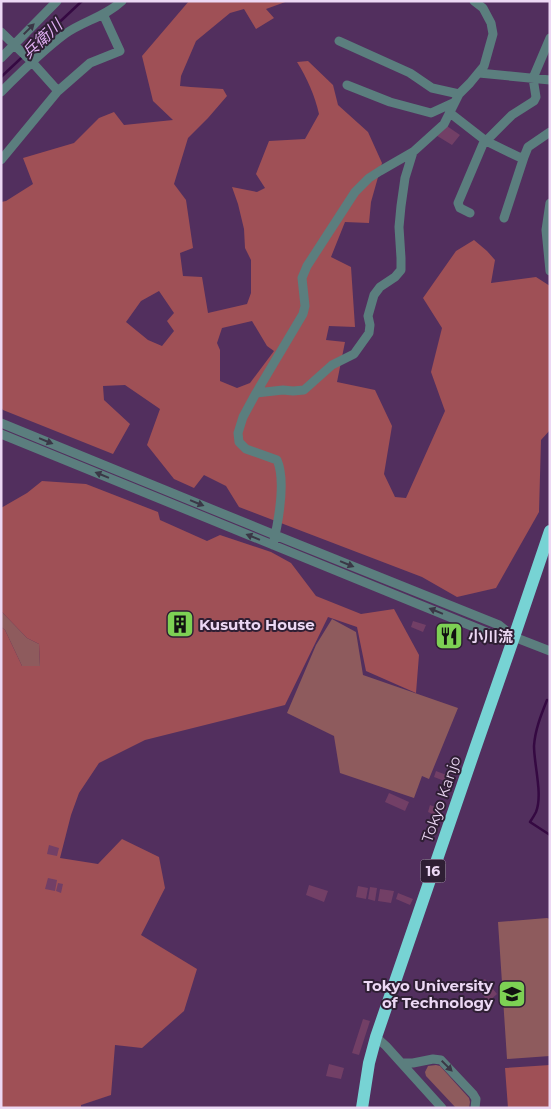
<svg xmlns="http://www.w3.org/2000/svg" width="551" height="1109" viewBox="0 0 551 1109" font-family="Montserrat,'Noto Sans JP',sans-serif">
  <rect width="100%" height="100%" fill="#522f5e"/>
  <path fill="#8e5b5d" d="M1 611 27 638 39 644 40 667 22 666 5 630 1 627Z
    M332 619 356 632 363 675 458 708 429 779 422 776 414 798 340 773 334 736 287 713 316 645Z
    M547 918 550 919V1056L507 1059 498 922Z
    M436 1065 440 1066 469 1098 470 1102 469 1108H456L426 1076 425 1072 428 1066Z"/>
  <path fill="#9f5056" fill-rule="evenodd" d="M189 1H288L266 9 274 18 256 29 244 9 230 13 196 41 181 76 180 86 191 87 223 89 227 96 208 118 188 138 174 184 186 200 193 248 180 253 183 276 202 277 208 313 247 304 251 293V260L245 248 244 229 238 204 232 187 257 192 265 188 256 174 269 141 305 139 319 114C315 96 307 78 297 62L308 61 333 85 338 105 368 132 382 163 371 202 369 223 345 222 331 257 351 267 355 327 329 326 326 340 345 342 337 382 375 390 392 426 384 474 395 497 406 498 445 411 431 372 442 328 423 298 456 251 474 240 487 251 495 260 491 283 536 277 550 286V430L541 440 539 512 496 588 457 597 422 577 239 507 226 486 204 475 194 488 174 479 147 445 160 409 125 385 103 386 104 400 130 424 113 454 3 410 1 407V202L6 201 33 184 23 158 74 143 99 118 114 112 124 125 173 120 153 101 142 56ZM159 291 174 313 167 321 174 331 162 346 148 340 126 322 141 301ZM252 321 267 346 274 351 250 383 237 388 220 381V350L217 343 222 328Z
    M42 481 86 484 158 512 160 520 207 541 220 535 271 552 291 563 316 596 361 614 394 609 419 655 416 693 366 671 357 627 328 617 285 705 145 740 99 763 79 793 71 815 60 858 98 864 122 839 159 857 165 888 141 935 197 969 184 1011 142 1048 115 1045 111 1095 81 1105V1108H1V627L5 630 22 666H40L39 644 27 638 1 611V508L27 493Z
    M550 1065V1108H508L505 1068Z"/>
  <g fill="none" stroke-linecap="round" stroke-linejoin="round">
    <path stroke="#350942" stroke-width="2.5" d="M1 77 82 1
      M547 700C541 715 535 730 534 746 534 765 543 795 536 812 534 816 532 819 530 822L550 835"/>
  </g>
  <path fill="#723f66" d="M444 124 460 135 452 145 434 134Z
    M176 616 187 618 184 633 173 630Z
    M413 621 426 625 423 632 411 627Z
    M449 627 455 630 448 645 442 643Z
    M436 771 449 776 447 782 434 777Z
    M389 793 409 802 405 811 385 802Z
    M430 805 440 809 437 816 428 812Z
    M49 845 59 848 57 856 47 854Z
    M48 878 57 880 55 891 45 889Z
    M58 883 63 884 61 893 56 891Z
    M309 885 328 891 324 902 306 895Z
    M358 886 368 888 366 899 356 897Z
    M370 887 377 888 375 901 368 899Z
    M380 889 394 891 391 903 378 901Z
    M398 893 413 899 410 905 396 899Z
    M485 979 497 994 488 1002 476 986Z
    M363 1019 370 1021 359 1055 352 1053Z
    M329 1064 344 1068 341 1079 326 1076Z"/>
  <g fill="none" stroke-linecap="round" stroke-linejoin="round">
    <path stroke="#5b7e7e" stroke-width="9" d="M1 32 32 62 58 91
      M339 41 410 73 432 88 459 94
      M1 58 57 1
      M479 73 550 80
      M347 85 390 102 431 113 455 102
      M1 92C21 72 42 51 65 34 83 21 105 17 122 1
      M450 113 486 141 519 157H524L528 147 550 132
      M1 160 58 91 90 63 120 51 103 14
      M550 203 546 230 550 271
      M470 213 460 208 458 203 483 144 512 115 534 101 536 97 533 78 550 38
      M504 218 524 157
      M256 393 283 390 293 391 304 390 332 365 354 354 369 333 370 325 368 316 374 295 380 287 395 277 401 270V258L399 227 401 206 405 178 413 152
      M1 423 275 535 499 625 514 637
      M1 434 496 636 514 637 550 651
      M273 545C278 523 286 480 277 460L246 449 239 442 238 433 243 417 256 393 303 314 305 306 302 278 307 266 355 192 369 178 380 171 413 152 444 124 459 94 470 83 484 66 493 34 491 23 483 8 474 1
      M376 1037 386 1046 442 1108
      M402 1063H413L433 1059 441 1060 473 1094 476 1099 475 1108"/>
    <path stroke="#77d3d4" stroke-width="12" d="M362 1108 369 1063 376 1037 476 746 514 637 550 531"/>
  </g>
  <defs><path id="oneway-solid" d="M-6-.8H1V-3.2L6.5 0L1 3.2V.8H-6Z" transform="scale(1.25)"/></defs>
  <g fill="#3a3746">
    <use href="#oneway-solid" transform="translate(29 29) rotate(-45)"/>
    <use href="#oneway-solid" transform="translate(46 441) rotate(22)"/>
    <use href="#oneway-solid" transform="translate(102 475) rotate(-158)"/>
    <use href="#oneway-solid" transform="translate(197 503) rotate(22)"/>
    <use href="#oneway-solid" transform="translate(253 537) rotate(-158)"/>
    <use href="#oneway-solid" transform="translate(347 564) rotate(22)"/>
    <use href="#oneway-solid" transform="translate(436 611) rotate(-158)"/>
    <use href="#oneway-solid" transform="translate(447 1066) rotate(45)"/>
  </g>
  <defs>
    <g id="building-square" transform="scale(1.4375)"><rect x="-9" y="-9" width="18" height="18" rx="4" fill="#7dd154" stroke="#2f1f34"/><path d="M-4-6H4V6H1V3H-1V6H-4ZM-2.5-4.3h1.7v1.8h-1.7ZM.8-4.3h1.7v1.8H.8ZM-2.5-1h1.7V.8h-1.7ZM.8-1h1.7V.8H.8Z" fill="#111"/></g>
    <g id="restaurant-square" transform="scale(1.4375)"><rect x="-9" y="-9" width="18" height="18" rx="4" fill="#7dd154" stroke="#2f1f34"/><path d="M-5-6h1v4h1v-4h1v4h1v-4h1v5L-1.5 .5V6h-2V.5L-5-1ZM5-6V6H3V1.5H1.5Q1.5-4 5-6Z" fill="#111"/></g>
    <g id="university-square" transform="scale(1.4375)"><rect x="-9" y="-9" width="18" height="18" rx="4" fill="#7dd154" stroke="#2f1f34"/><path d="M0-5L7-2L0 1L-7-2ZM-4 1L0 2.5L4 1V4Q0 6-4 4Z" fill="#111"/></g>
  </defs>
  <g fill-rule="evenodd">
    <use href="#building-square" x="180" y="624"/>
    <use href="#restaurant-square" x="449" y="636"/>
    <use href="#university-square" x="512" y="994"/>
  </g>
  <g text-anchor="middle" dominant-baseline="central" stroke-width="4" stroke-linejoin="round" paint-order="stroke">
    <rect fill="#2f1f34" stroke="#b3a0ba" stroke-width="1" x="420.5" y="859.5" width="25" height="23" rx="4"/>
    <g font-size="14" font-weight="bold" fill="#ecd8f4">
      <text x="433" y="871">16</text>
    </g>
    <g font-size="15" font-weight="bold" fill="#ecd8f4" stroke="#2f1f34" text-anchor="start">
      <text x="199" y="624">Kusutto House</text>
      <text x="468" y="636">小川流</text>
      <text x="493" y="985" text-anchor="end">Tokyo University<tspan x="493" dy="17">of Technology</tspan></text>
    </g>
    <g font-size="15" fill="#ecd8f4" stroke="#2f1f34">
      <text transform="translate(441 799) rotate(-71)">Tokyo Kanjo</text>
    </g>
    <g font-size="16" font-style="italic" fill="#e2b0f4" stroke="#2f1f34">
      <text transform="translate(42 39) rotate(-43)">兵衛川</text>
    </g>
  </g>
  <rect width="551" height="1109" fill="none" stroke="#ecd8f4" stroke-width="5"/>
</svg>
